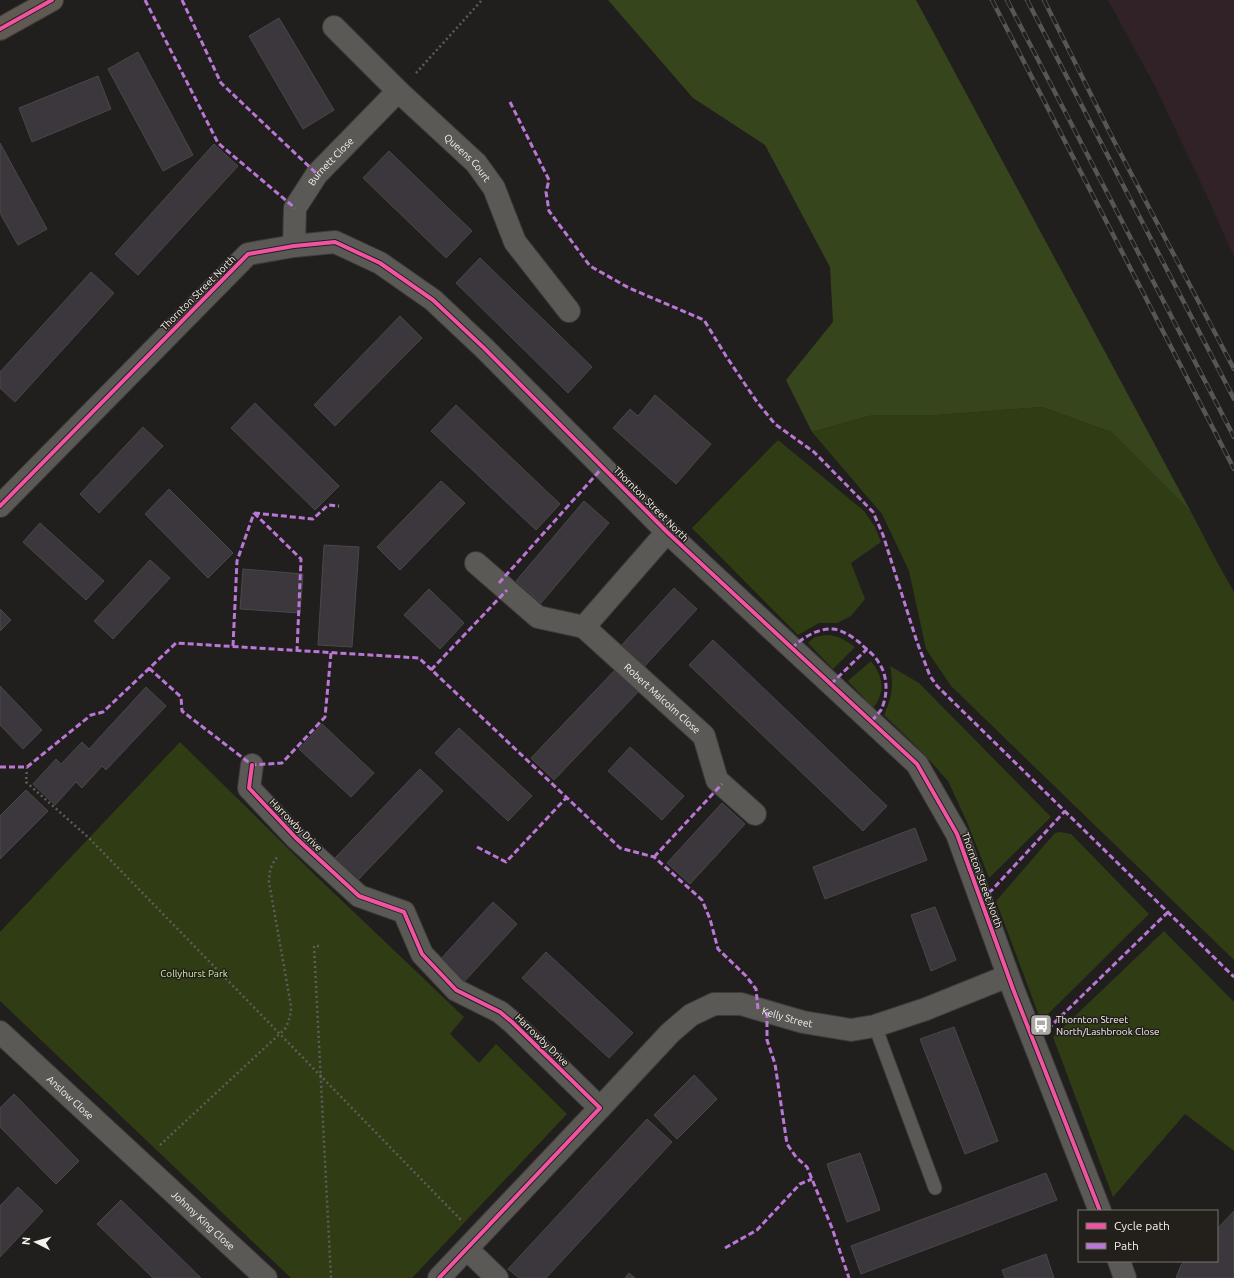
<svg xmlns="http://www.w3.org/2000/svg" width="1234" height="1278" viewBox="0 0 1234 1278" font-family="Ubuntu,sans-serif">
  <rect width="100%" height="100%" fill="#211f1d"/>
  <path fill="#312227" d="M1108 0H1234V257L1208 198 1156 88Z"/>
  <path fill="#2f3c14" d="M1042 407 1111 432 1191 512 1216 560 1234 592V960L951 686 926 649 909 571 882 514 812 432 873 415H938Z
    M778 440 864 511 875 527 881 542 851 563 865 599 851 616 837 623H819L798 635 692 528Z
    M826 635C838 635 845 640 855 647L833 669 808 643 815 637Z
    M871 661C883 677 886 691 873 708L848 681Z
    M890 666 919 683 1051 817 989 878 967 822 948 781 923 753 884 715C892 697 894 686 890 666Z
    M180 742 315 875 464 1017 450 1034 479 1063 496 1044 567 1114 412 1278H291L0 1001V932Z
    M1060 832 1071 834 1149 914 1041 1021 996 901 1055 833Z
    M1164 931 1234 1002V1151L1185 1114 1113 1197 1053 1037Z"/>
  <path fill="#37451d" d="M608 0H916L1191 512 1111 432 1042 407 938 415H873L812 432 786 380 833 322 830 267 765 145 693 98Z"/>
  <path fill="#3c363d" stroke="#4a4848" d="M279 18 334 110 303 129 249 36Z
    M138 52 193 155 163 171 108 69Z
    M98 76 111 109 32 142 19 108Z
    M0 143 47 229 18 245 0 213Z
    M214 144 238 166 138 275 115 254Z
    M389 151 472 231 446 258 363 178Z
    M480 258 592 367 568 393 456 283Z
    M91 272 114 293 15 402 0 388V372Z
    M400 316 422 338 335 426 314 405Z
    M655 395 711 444 676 484 613 428 630 409 638 416Z
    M255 403 339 486 315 510 231 428Z
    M456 405 560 504 536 530 431 431Z
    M143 427 163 446 99 513 80 494Z
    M441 481 465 503 400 570 377 547Z
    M169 489 233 553 208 578 145 514Z
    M584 501 609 523 541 603 516 581Z
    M40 523 104 581 86 600 23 542Z
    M324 545 359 547 352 647 318 645Z
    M150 560 170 578 113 639 94 621Z
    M243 569 303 574 300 613 240 609Z
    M674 588 697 609 642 669 619 648Z
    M429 589 464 623 440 649 404 615Z
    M0 609 11 620 0 631Z
    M713 640 887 806 863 831 689 665Z
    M616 669 639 691 554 780 531 758Z
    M0 686 42 730 23 749 0 725Z
    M146 687 166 706 106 770 102 766 82 788 76 782 55 805 33 784 56 759 61 764 82 742 89 749Z
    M322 724 374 773 351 797 299 749Z
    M459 728 532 796 508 821 435 753Z
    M630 747 684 796 662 820 608 771Z
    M420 769 443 791 358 880 335 858Z
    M26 790 48 811 0 859V816Z
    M722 803 745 824 690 884 667 863Z
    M915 828 927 860 825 899 813 867Z
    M493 902 517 924 462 984 438 962Z
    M935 907 956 960 931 971 911 915Z
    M546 952 633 1033 609 1058 522 978Z
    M954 1027 998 1141 965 1154 920 1039Z
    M694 1075 717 1099 677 1139 654 1115Z
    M14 1094 79 1161 56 1184 0 1127V1108Z
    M647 1119 672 1142 546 1278H519L508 1269Z
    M860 1153 880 1210 847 1222 827 1164Z
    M1046 1173 1057 1200 861 1274 851 1246Z
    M18 1187 43 1211 0 1257V1206Z
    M121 1200 201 1278H153L97 1224Z
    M1234 1211V1278H1176L1181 1265 1185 1261H1217V1229Z
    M1046 1254 1054 1278H1005L1002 1270Z
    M629 1273 635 1278H625Z"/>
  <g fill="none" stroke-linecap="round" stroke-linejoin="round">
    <g stroke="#3c3b39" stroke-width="15">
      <path id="service" d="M875 1026 935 1188"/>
    </g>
    <g stroke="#3c3b39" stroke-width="24">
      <g id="minor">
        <path id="s1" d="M334 27 398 91 476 163 494 188 515 242 569 311"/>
        <path id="s2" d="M294 246 295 208 317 174 398 91"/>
        <path d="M0 506 248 254 294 246 335 242 380 263 433 300 484 348 667 532 917 764 957 834 1013 989 1100 1211"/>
        <path d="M476 563 538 617 584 627 667 532"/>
        <path id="s3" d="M584 627 704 736 717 780 755 814"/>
        <path d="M252 765 249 788 296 838 359 896 404 912 422 954 456 990 500 1012 512 1022 600 1108 439 1278"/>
        <path id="s4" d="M0 1032 266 1278"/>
        <path id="s5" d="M600 1108 670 1033 691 1015 714 1004H741L803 1022 851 1030 875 1026 926 1009 1008 976"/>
        <path d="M467 1249 497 1278"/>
        <path d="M1119 1261 1125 1278"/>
      </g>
    </g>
    <g stroke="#3c3b39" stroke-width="24">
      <path id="trunk" d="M0 29 52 0"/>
    </g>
    <path stroke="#5e5d5b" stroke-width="2.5" stroke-dasharray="2 3" stroke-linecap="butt" d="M416 73 482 0
      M27 767 26 782 89 838 461 1220
      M319 946H314L331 1278
      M160 1145 285 1029C289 1021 291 1015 291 1006L269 882C269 871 271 864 279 855"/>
    <use href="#service" stroke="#5a5956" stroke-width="13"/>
    <use href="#minor" stroke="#5a5956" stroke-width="22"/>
    <use href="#trunk" stroke="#605a53" stroke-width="22"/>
    <g stroke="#585654" stroke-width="4.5">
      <path id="rail" d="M992 0 1234 469
        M1007 0 1234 437
        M1027 0 1234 399
        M1044 0 1114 141 1234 369"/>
    </g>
    <use href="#rail" stroke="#23201b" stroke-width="3" stroke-dasharray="9" stroke-linecap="butt"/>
    <path stroke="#ba77d6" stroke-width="3" stroke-dasharray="6 3" stroke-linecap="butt" d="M145 0 218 143 295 208
      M182 0 221 83 317 174
      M510 102 549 180 546 192 549 211 590 266 629 288 704 320 726 356 757 402 775 424 814 452 873 512 883 535 917 642 930 676 937 686 1234 977
      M254 513 301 559 297 651
      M254 513 313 519 328 505 339 506
      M499 583 603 467
      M233 646 237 561 254 513
      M792 648C802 638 818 628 833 629 842 630 853 637 860 643 866 649 875 655 879 663 888 676 888 696 881 710 878 714 874 718 871 722
      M149 668 181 697 182 711 252 765 282 763 325 717 331 653
      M431 670 507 590
      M831 684 867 649
      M0 767H27L91 715 103 712 176 643 419 658 620 848 654 857 702 900 710 919 718 949 746 976 756 989 758 1009
      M477 847 506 862 566 798
      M654 857 722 784
      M981 898 992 890 1065 811
      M767 1012V1040L775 1064 787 1144 796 1157 807 1167 832 1228 849 1278
      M1030 1034 1051 1026 1168 912
      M725 1248 757 1230 800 1184 812 1179"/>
    <g stroke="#23201b" stroke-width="6">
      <path id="cycleway" d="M0 29 52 0
        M0 506 248 254 294 246 335 242 380 263 433 300 484 348 667 532 917 764 957 834 1013 989 1100 1211
        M252 765 249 788 296 838 359 896 404 912 422 954 456 990 500 1012 512 1022 600 1108 439 1278"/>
    </g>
    <use href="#cycleway" stroke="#f153a3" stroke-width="4"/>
  </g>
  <defs>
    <g id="bus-square" transform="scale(1.15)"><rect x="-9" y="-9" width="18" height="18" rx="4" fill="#aba9a6" stroke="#23201b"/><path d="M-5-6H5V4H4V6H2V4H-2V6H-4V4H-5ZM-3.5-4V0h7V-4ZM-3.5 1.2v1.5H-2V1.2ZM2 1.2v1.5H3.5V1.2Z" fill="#fff"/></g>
  </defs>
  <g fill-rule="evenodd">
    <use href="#bus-square" x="1041" y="1025"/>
  </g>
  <g text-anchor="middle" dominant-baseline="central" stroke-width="3" stroke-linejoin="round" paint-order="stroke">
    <g font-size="10" fill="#f5f3ef" stroke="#23201b">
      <text stroke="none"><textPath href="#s1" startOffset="187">Queens Court</textPath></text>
      <text stroke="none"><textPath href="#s2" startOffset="97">Burnett Close</textPath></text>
      <text transform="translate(198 293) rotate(-45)">Thornton Street North</text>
      <text transform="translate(651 504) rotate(45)">Thornton Street North</text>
      <text stroke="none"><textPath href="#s3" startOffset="106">Robert Malcolm Close</textPath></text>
      <text transform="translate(296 825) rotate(45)">Harrowby Drive</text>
      <text transform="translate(982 880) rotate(70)">Thornton Street North</text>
      <text stroke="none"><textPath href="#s5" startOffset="231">Kelly Street</textPath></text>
      <text transform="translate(542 1040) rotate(44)">Harrowby Drive</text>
      <text stroke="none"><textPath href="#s4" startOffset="96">Anslow Close</textPath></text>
      <text stroke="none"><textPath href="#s4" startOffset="277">Johnny King Close</textPath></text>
    </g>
    <g font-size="10" fill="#d3f0a5" stroke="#23201b">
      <text x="194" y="973">Collyhurst Park</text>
    </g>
    <g font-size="10" fill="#f5f3ef" stroke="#23201b" text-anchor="start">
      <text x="1056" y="1019">Thornton Street<tspan x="1056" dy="12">North/Lashbrook Close</tspan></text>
    </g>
  </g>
  <rect x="1078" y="1210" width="140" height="52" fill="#23201b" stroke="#777470"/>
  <rect x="1086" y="1223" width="20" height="6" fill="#f153a3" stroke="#777470"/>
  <text x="1114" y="1230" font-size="12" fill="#f5f3ef">Cycle path</text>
  <rect x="1086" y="1243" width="20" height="6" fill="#ba77d6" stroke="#777470"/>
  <text x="1114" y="1250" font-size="12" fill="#f5f3ef">Path</text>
  <g transform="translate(36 1242) rotate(276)" stroke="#23201b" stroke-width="3" paint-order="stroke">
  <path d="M0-3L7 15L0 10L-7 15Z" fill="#f5f3ef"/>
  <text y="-6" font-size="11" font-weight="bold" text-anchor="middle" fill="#f5f3ef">N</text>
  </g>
</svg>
